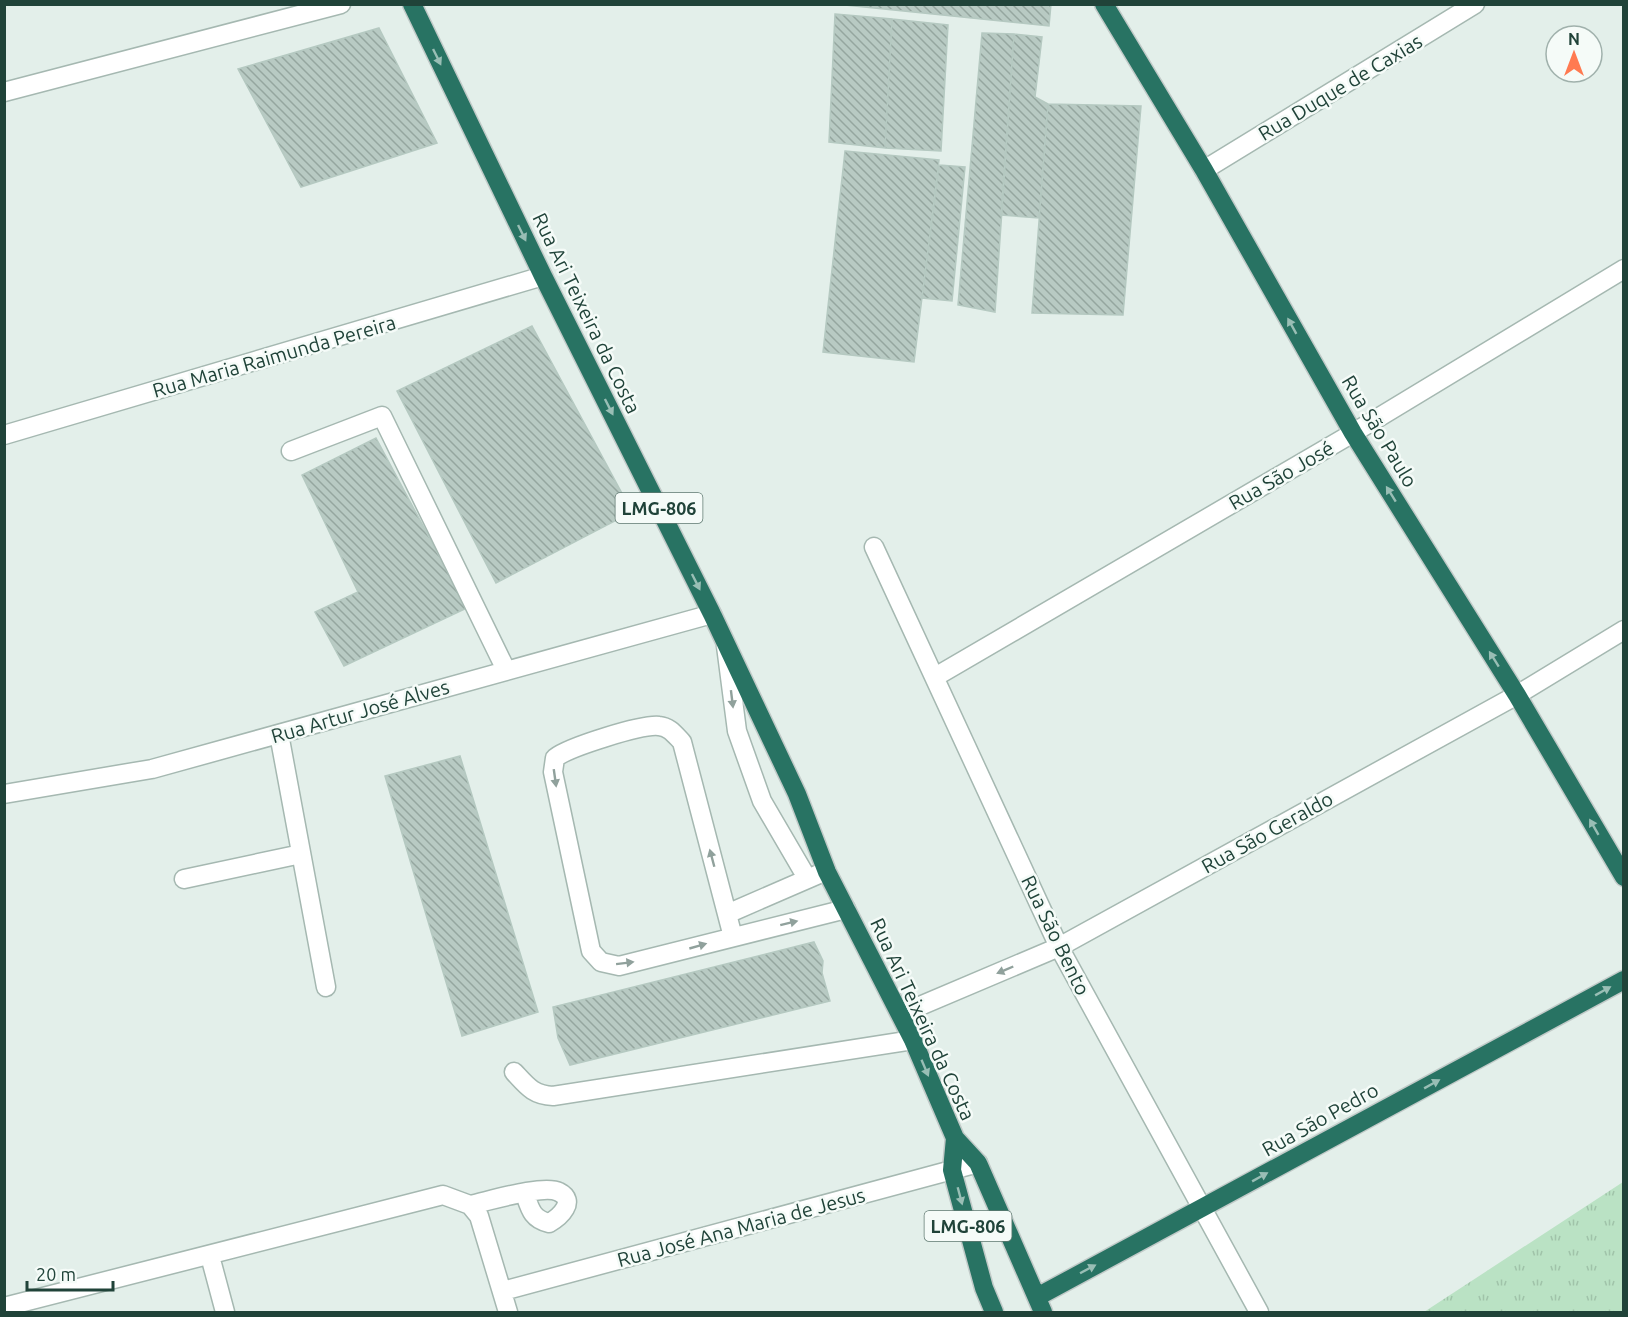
<svg xmlns="http://www.w3.org/2000/svg" width="1628" height="1317" viewBox="0 0 1628 1317" font-family="Ubuntu,sans-serif">
  <defs>
    <pattern id="grass-tufts" width="24" height="20" patternUnits="userSpaceOnUse" patternTransform="scale(1.5)"><rect width="24" height="20" fill="#bae2c4"/><path d="M3 7l-1-3M5 7V3M7 7l1-3M15 17l-1-3M17 17v-4M19 17l1-3" fill="none" stroke="#a0c3a9"/></pattern>
    <pattern id="building-back-hatch" width="6" height="6" patternUnits="userSpaceOnUse" patternTransform="scale(1.5)"><rect width="6" height="6" fill="#b8cac3"/><path d="M-1 5l2 2M0 0l6 6M5-1l2 2" fill="none" stroke="#95a69f"/></pattern>
  </defs>
  <rect width="100%" height="100%" fill="#e3efea"/>
  <path fill="url(#grass-tufts)" d="M1623 1182V1312H1424Z"/>
  <path fill="url(#building-back-hatch)" stroke="#b5c9c1" stroke-width="1.5" d="M835 4H1051L1049 26Z
    M835 14 892 19 885 148 829 142Z
    M892 19 948 25 941 151 885 148Z
    M379 28 437 143 301 187 238 69Z
    M982 33 1014 34 995 312 958 305Z
    M1014 34 1042 37 1035 97 1048 104 1039 218 1001 215Z
    M1048 104 1141 106 1123 315 1032 313Z
    M845 151 939 160 914 362 823 352Z
    M939 165 965 167 952 301 922 298Z
    M532 326 632 512 496 583 397 391Z
    M376 438 467 608 344 666 315 612 358 592 302 475Z
    M460 756 538 1012 462 1036 385 776Z
    M814 942 823 961 822 973 830 1001 570 1065 558 1038 553 1007Z"/>
  <g fill="none" stroke-linecap="round" stroke-linejoin="round">
    <g stroke="#a5b8b1" stroke-width="21">
      <path id="minor" d="M4 92 341 4
        M1204 170 1475 4
        M4 435 543 276
        M291 451 382 416 506 670
        M874 547 1059 947 1259 1312
        M726 646 737 731 762 801 807 878
        M935 677 1353 433 1624 269
        M279 734 326 987
        M4 794 152 769 712 614
        M184 879 301 854
        M727 914 819 874
        M733 937 682 742C675 735 670 727 659 726 642 724 569 747 555 758L553 772 591 951 601 962 619 966 846 909
        M901 1014 1059 947 1517 695 1624 630
        M514 1072C527 1086 533 1095 553 1096L913 1040
        M470 1205C489 1201 544 1184 559 1192 577 1201 560 1217 549 1223 532 1219 530 1209 525 1194
        M470 1205 479 1216 508 1312
        M210 1256 225 1312
        M503 1291 978 1163
        M4 1307 443 1195 470 1205"/>
    </g>
    <g stroke="#c1cac8" stroke-width="21">
      <path id="highway" d="M412 4 543 276 712 614 797 794 827 872 913 1040 955 1138 978 1163 1043 1312
        M1104 4 1204 170 1353 433 1517 695 1624 877
        M955 1138 952 1170 984 1288 994 1312
        M1037 1297 1624 980"/>
    </g>
    <use href="#minor" stroke="#fff" stroke-width="18"/>
    <use href="#highway" stroke="#287363" stroke-width="18"/>
  </g>
  <defs><path id="oneway-solid" d="M-6-.8H1V-3.2L6.5 0L1 3.2V.8H-6Z" transform="scale(1.5)"/></defs>
  <g fill="#99beb5">
    <use href="#oneway-solid" transform="translate(437 57) rotate(64)"/>
    <use href="#oneway-solid" transform="translate(522 233) rotate(64)"/>
    <use href="#oneway-solid" transform="translate(1292 326) rotate(-119)"/>
    <use href="#oneway-solid" transform="translate(609 407) rotate(63)"/>
    <use href="#oneway-solid" transform="translate(1391 494) rotate(-122)"/>
    <use href="#oneway-solid" transform="translate(696 582) rotate(63)"/>
    <use href="#oneway-solid" transform="translate(1494 659) rotate(-122)"/>
    <use href="#oneway-solid" transform="translate(1594 827) rotate(-120)"/>
    <use href="#oneway-solid" transform="translate(1603 991) rotate(-29)"/>
    <use href="#oneway-solid" transform="translate(925 1068) rotate(67)"/>
    <use href="#oneway-solid" transform="translate(1432 1084) rotate(-29)"/>
    <use href="#oneway-solid" transform="translate(1260 1177) rotate(-29)"/>
    <use href="#oneway-solid" transform="translate(960 1196) rotate(75)"/>
    <use href="#oneway-solid" transform="translate(1088 1269) rotate(-28)"/>
  </g>
  <g fill="#90a19c">
    <use href="#oneway-solid" transform="translate(732 699) rotate(83)"/>
    <use href="#oneway-solid" transform="translate(555 778) rotate(82)"/>
    <use href="#oneway-solid" transform="translate(712 858) rotate(-105)"/>
    <use href="#oneway-solid" transform="translate(789 923) rotate(-14)"/>
    <use href="#oneway-solid" transform="translate(698 946) rotate(-16)"/>
    <use href="#oneway-solid" transform="translate(625 963) rotate(-7)"/>
    <use href="#oneway-solid" transform="translate(1005 970) rotate(157)"/>
  </g>
  <g text-anchor="middle" dominant-baseline="central" stroke-width="5" stroke-linejoin="round" paint-order="stroke">
    <g fill="#f5fbf8" stroke="#607a72" stroke-width="1.5">
      <rect x="615.5" y="493" width="87" height="30" rx="4.5"/>
      <rect x="924.5" y="1211" width="87" height="30" rx="4.5"/>
    </g>
    <g font-size="18" font-weight="bold" fill="#204339">
      <text x="659" y="508">LMG-806</text>
      <text x="968" y="1226">LMG-806</text>
    </g>
    <g font-size="20" fill="#204339" stroke="#f5fbf8">
      <text transform="translate(1340 87) rotate(-31)">Rua Duque de Caxias</text>
      <text transform="translate(587 313) rotate(64)">Rua Ari Teixeira da Costa</text>
      <text transform="translate(274 356) rotate(-16)">Rua Maria Raimunda Pereira</text>
      <text transform="translate(1380 431) rotate(59)">Rua São Paulo</text>
      <text transform="translate(1281 475) rotate(-30)">Rua São José</text>
      <text transform="translate(360 711) rotate(-16)">Rua Artur José Alves</text>
      <text transform="translate(1267 832) rotate(-29)">Rua São Geraldo</text>
      <text transform="translate(1056 935) rotate(64)">Rua São Bento</text>
      <text transform="translate(923 1019) rotate(65)">Rua Ari Teixeira da Costa</text>
      <text transform="translate(1320 1119) rotate(-29)">Rua São Pedro</text>
      <text transform="translate(741 1227) rotate(-15)">Rua José Ana Maria de Jesus</text>
    </g>
  </g>
  <rect width="1628" height="1317" fill="none" stroke="#204339" stroke-width="12"/>
  <g transform="translate(1574 54)"><circle r="28" fill="#f5fbf8" stroke="#a0b1ac" stroke-width="1.5"/>
  <path d="M0-4.5L10 22L0 15L-10 22Z" fill="#ff7a51"/>
  <text y="-9" font-size="16" font-weight="bold" text-anchor="middle" fill="#204339">N</text>
  </g>
  <path d="M27 1281v9h86v-9" fill="none" stroke="#204339" stroke-width="3"/>
  <text x="36" y="1281" font-size="18" fill="#204339" stroke="#f5fbf8" stroke-width="4.5" paint-order="stroke">20 m</text>
</svg>
